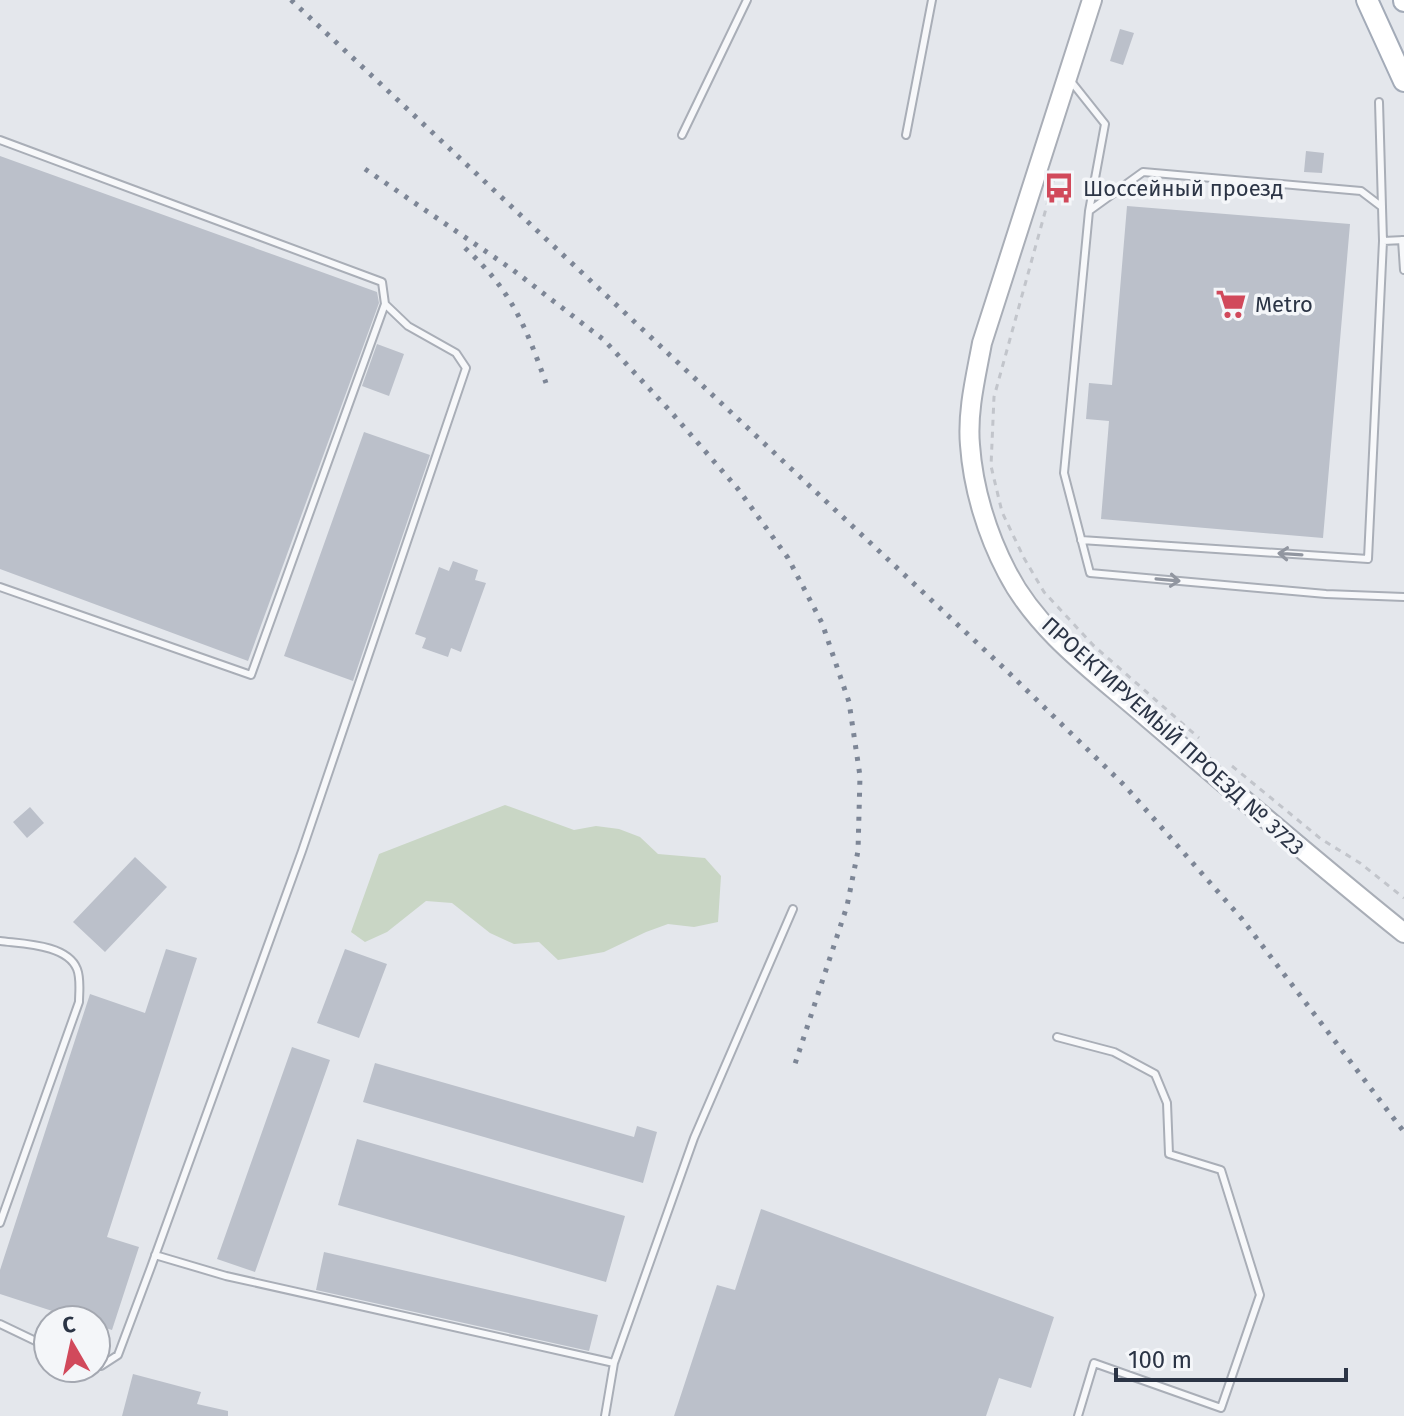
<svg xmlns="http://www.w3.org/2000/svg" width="1404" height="1416" viewBox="0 0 1404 1416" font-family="'Fira Sans',sans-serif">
  <rect width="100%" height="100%" fill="#e4e7ec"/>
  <path fill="#c9d6c5" d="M505 805 574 830 596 826 619 829 640 837 658 854 705 858 721 876 718 922 694 927 668 924 646 932 604 952 558 960 539 942 514 944 490 933 452 903 426 901 387 932 365 942 351 932 379 854Z"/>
  <path fill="#bbc0ca" d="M1120 29 1134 33 1123 65 1110 61Z
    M1306 151 1324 153 1322 173 1304 172Z
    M0 156 377 292 379 303 248 661 0 569Z
    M1127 206 1350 224 1323 538 1101 519 1109 421 1086 419 1089 383 1112 385Z
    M377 344 404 354 389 396 362 386Z
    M364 432 430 455 353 681 284 656Z
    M453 561 478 570 475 580 486 583 461 652 451 648 448 657 422 648 426 638 415 634 439 567 449 571Z
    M30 807 44 823 27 838 13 822Z
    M135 857 167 887 105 952 73 922Z
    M166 949 197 958 107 1237 139 1247 112 1330 96 1325V1320H80L0 1294V1270L90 994 145 1013Z
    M345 949 387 964 359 1038 317 1023Z
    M292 1047 330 1060 255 1272 217 1259Z
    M375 1063 634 1137 637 1126 657 1132 643 1183 363 1102Z
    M357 1139 625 1216 606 1282 338 1205Z
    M761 1209 1054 1317 1031 1388 999 1378 986 1416H674L717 1285 735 1290Z
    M324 1252 598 1315 589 1351 316 1290Z
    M133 1374 201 1392 197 1404 228 1411V1416H122Z"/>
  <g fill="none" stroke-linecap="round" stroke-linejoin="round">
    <g stroke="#a9aeb7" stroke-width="10">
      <path id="service" d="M1070 80 1105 124 1089 211
        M1379 102 1382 207 1361 191 1143 172 1089 211 1064 473 1090 573 1326 594 1404 597
        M682 135 747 0
        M906 135 932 0
        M0 140 382 282 385 304 408 326 456 353 466 368 302 851 151 1267 118 1355 101 1366 96 1365
        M1382 207 1383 241
        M1402 240 1404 270
        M1081 540 1368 559 1383 241 1404 240
        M0 587 251 675 385 304
        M0 941C22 944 67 944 77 969 81 979 79 992 79 1002L0 1223
        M1057 1037 1114 1052 1155 1074 1167 1103 1169 1154 1221 1170 1260 1295 1221 1408 1094 1363 1078 1416
        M155 1255 226 1276 614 1363
        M0 1324 48 1347
        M605 1416 614 1363 694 1138 793 909"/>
    </g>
    <g stroke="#a9aeb7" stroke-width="22">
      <path id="secondary" d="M1092 0 982 343C976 376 967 411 970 445 973 488 987 534 1007 572 1038 633 1099 675 1149 719 1233 791 1317 863 1404 933"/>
    </g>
    <g stroke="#a3abb8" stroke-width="24">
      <path id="primary" d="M1367 0 1404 81
        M1404 0V1"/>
    </g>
    <path stroke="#c2c5cb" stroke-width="3" stroke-dasharray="6 6" stroke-linecap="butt" d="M1055 176 994 397 991 466 1002 512 1024 558 1044 592 1093 645 1199 738
      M1232 766 1321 839 1360 863 1404 898"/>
    <use href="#service" stroke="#f7f8fa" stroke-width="6"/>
    <use href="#secondary" stroke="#fff" stroke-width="18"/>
    <use href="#primary" stroke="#fff" stroke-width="20"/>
    <path stroke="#7d8696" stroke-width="5" stroke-dasharray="4 8" stroke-linecap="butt" d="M291 0 1006 670 1125 786 1242 919 1404 1132
      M365 169 513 270 604 340 671 412 738 489 788 558 822 623 849 702 860 776 858 851 847 906 793 1070
      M465 248C512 291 525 325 546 383"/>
  </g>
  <defs><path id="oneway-shaft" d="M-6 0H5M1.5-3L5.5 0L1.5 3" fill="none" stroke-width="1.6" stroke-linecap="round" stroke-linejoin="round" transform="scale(2)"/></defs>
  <g stroke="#9196a0">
    <use href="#oneway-shaft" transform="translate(1290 554) rotate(-176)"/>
    <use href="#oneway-shaft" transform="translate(1168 580) rotate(5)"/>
  </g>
  <defs>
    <g id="bus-bare" transform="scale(2.4)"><path d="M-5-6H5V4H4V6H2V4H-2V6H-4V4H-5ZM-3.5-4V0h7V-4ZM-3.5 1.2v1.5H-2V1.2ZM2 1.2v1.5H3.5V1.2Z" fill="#d1495b" stroke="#f4f6f9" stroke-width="2.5" paint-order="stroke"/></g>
    <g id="supermarket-bare" transform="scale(2.4)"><path d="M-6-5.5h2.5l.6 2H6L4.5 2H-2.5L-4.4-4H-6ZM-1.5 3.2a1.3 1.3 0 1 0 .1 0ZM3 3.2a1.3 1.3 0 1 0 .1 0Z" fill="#d1495b" stroke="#f4f6f9" stroke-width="2.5" paint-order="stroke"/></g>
  </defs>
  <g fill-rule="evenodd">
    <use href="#bus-bare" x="1059" y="188"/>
    <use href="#supermarket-bare" x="1231" y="304"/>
  </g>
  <g text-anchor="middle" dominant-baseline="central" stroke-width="7" stroke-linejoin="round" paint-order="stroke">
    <g font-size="22" fill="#2b3445" stroke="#f4f6f9" text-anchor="start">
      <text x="1083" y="188">Шоссейный проезд</text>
      <text x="1255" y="304">Metro</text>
    </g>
    <g font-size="22" fill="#2b3445" stroke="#f4f6f9">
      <text transform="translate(1173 736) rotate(42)">ПРОЕКТИРУЕМЫЙ ПРОЕЗД № 3723</text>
    </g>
  </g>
  <g transform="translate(72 1344) rotate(351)"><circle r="38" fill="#f4f6f9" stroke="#a4a8b1" stroke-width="2"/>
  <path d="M0-6L14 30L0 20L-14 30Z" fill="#d1495b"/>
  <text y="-12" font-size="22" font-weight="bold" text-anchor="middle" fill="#2b3445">С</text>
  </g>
  <path d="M1116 1368v12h230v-12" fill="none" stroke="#2b3445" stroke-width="4"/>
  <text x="1128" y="1368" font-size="24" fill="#2b3445" stroke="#f4f6f9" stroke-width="6" paint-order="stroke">100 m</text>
</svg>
